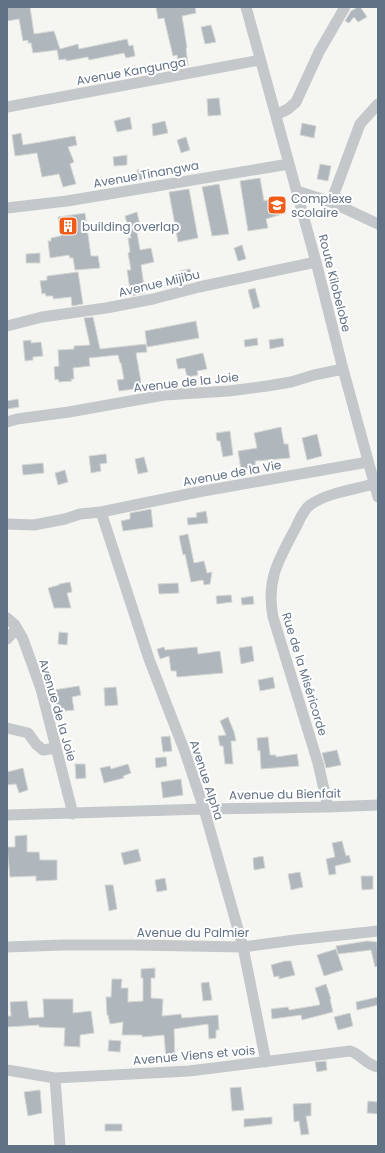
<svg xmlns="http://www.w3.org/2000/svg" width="385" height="1153" viewBox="0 0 385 1153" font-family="Poppins,sans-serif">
  <rect width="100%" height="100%" fill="#f5f6f1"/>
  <path fill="#afb6bc" stroke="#d6d7d4" d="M7 7H30L34 34 54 31 60 49 78 44 79 49 127 39 129 46 133 45 135 56 126 58 124 53 89 60 88 57 66 61V59L59 60 57 50 33 53 31 43H28V40L23 41 19 19 7 21Z
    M156 7H195L196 13 182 16 187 48H186L188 66 179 67 177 55 173 56 164 18 158 19Z
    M358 7H362L361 8 367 17 358 22 354 17 349 23 345 21 351 11Z
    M211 25 216 42 205 44 201 27Z
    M219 98 221 115 208 116 207 99Z
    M130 117 132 129 117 132 114 121Z
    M165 121 168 133 153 136 152 124Z
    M302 123 316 126 314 138 300 135Z
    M21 133 23 145 75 136 77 145 68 147 74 162 70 164 76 184 63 187 59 174 42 177 37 153 15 156 12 135Z
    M186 137 190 150 181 153 177 140Z
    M127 155V165L114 166 113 157Z
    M320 164 331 166 328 181 317 179Z
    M147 169 148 179 139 180 137 170Z
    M260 178 264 201 280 196 286 213 266 219 268 228 248 231 240 181Z
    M219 184 229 234 212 236 202 187Z
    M189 189 198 238 178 242 169 192Z
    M137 212 140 225 136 227 140 250 151 248 154 262 141 265 145 293 131 296 127 270H131L128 253 130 252 128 238H131L125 216Z
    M85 213 91 256H98L100 268 75 270 73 258H70L69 255 50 258 48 241H51V238L61 236 58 217Z
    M242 245 246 259 238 261 234 248Z
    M40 253V263H26V254Z
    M190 269 193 281 183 284 180 271Z
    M78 272 83 304 72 306 71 297 53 299V296H46L45 293 42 294 40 281 47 280V276Z
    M255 288 260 307 253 309 248 290Z
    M93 317 100 349 146 344 147 352 136 353 142 388 119 391 117 380 124 379 121 363H120L118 355 89 358 90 366 73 368 74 379H71L72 381 59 382 58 379 55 380 54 367 59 366 58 350 74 349V346L90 345 84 318Z
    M196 321 199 338 147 347 145 331Z
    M257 338 258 345 245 347 244 340Z
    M283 338 284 346 270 349 269 340Z
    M31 340V343L41 342 43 356 33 357V360L25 361 23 341Z
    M203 353 207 369 197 371 198 375 187 377 185 368 178 369 176 359Z
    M18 399 19 407 7 409V401Z
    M281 427 284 444H288L290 458 255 461 256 468 241 470 238 451 257 448 254 433Z
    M230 431 233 455 223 457 220 441H217L216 433Z
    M317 434 322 456 307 460 302 438Z
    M106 454 107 463 100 464 101 471 91 473 89 456Z
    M144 457 148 472 138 474 135 459Z
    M43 463 44 473 23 475 22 465Z
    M65 470 68 482 58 485 55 473Z
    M151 509 153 527 123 531 121 521 130 519V513Z
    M206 511 208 523 188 525 187 518 197 517 196 513Z
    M188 534 194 563 204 561 207 573 212 572 210 584 204 585 203 580 191 582 185 554 183 555 179 536Z
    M70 582 72 592 67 593 71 608H54L48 588 59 585V584Z
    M178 583 179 593 159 594 158 584Z
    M231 595 232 602 217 604 216 596Z
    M253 596 254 604 242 605 241 598Z
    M59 632 68 633 67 645 58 644Z
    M252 646 254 661 241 664 239 648Z
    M164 647 165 650 197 647 198 654 220 651 223 673 177 677 176 671H171L169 656 160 659 157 649Z
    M273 677 275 688 260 691 258 680Z
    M79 686 81 695 72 697 74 710 56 712 53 690Z
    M116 687 118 705 105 706 104 688Z
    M228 717 234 732 236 741H231L233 764H225L223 746H220L218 736 226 735 220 721Z
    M170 736 172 751 163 752 161 737Z
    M268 737 270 755H276V757L297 754 299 766 261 769 260 750 258 751 257 738Z
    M337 750 341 765 326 768 322 753Z
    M166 757 167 766 156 768 155 758Z
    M75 764H85L86 778 76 779Z
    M128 764 131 773 123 776 124 778 104 783 100 768 110 766 111 769Z
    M23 768 28 790 19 793 16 784 7 785V772Z
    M181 779 183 795 163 798 161 782Z
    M27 835V852H39L40 860H57V880L36 881V876L10 877 7 847H15V836Z
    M342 841 346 856 349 855 351 862 335 866 336 874 329 875 326 859 335 857 332 843Z
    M138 849 141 861 124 865 121 853Z
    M263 856 265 868 254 870 253 858Z
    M300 872 303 887 291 890 288 874Z
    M361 876H373V889L362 890Z
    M165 878 167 890 157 892 155 880Z
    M105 885H113L117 909 109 911Z
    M367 941 377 942 378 966 375 967 371 950 338 954 336 946Z
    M336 949 343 970 324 976 317 955Z
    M285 961H291L295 975 279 979V976L274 977 271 965Z
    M155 968V978H151V998L163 999 162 1016 181 1014 182 1018 218 1015 219 1030H216V1038L209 1039 208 1024 174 1029 175 1059H166L164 1035 142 1037V1035H122L123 1022 110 1024 108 1015H107L106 997H111L112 979H122L121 988H128V1002L143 1001V978H141V969Z
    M209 982 212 1000 203 1001 201 983Z
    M326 984 331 999H330L333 1012 302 1020 301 1015 272 1019 271 1009 288 1007 289 1010 319 1005 320 1004 315 988Z
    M378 997V1005L357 1010 356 1002Z
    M43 999H73V1013L91 1011 94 1033 80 1035V1047L64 1046 65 1028 39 1027V1025L7 1027V1016H11L10 1002 27 1001 29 1018 44 1017Z
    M350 1013 353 1026 338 1030 334 1017Z
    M109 1040 121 1041 120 1052 108 1051Z
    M326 1061 327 1070 317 1072 315 1062Z
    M241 1087 244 1110 232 1111 230 1088Z
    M40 1090 42 1113 28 1116 24 1092Z
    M368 1101 378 1102V1114L367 1113Z
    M311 1103V1116H306L309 1134 301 1135 299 1121 294 1122 293 1104Z
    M272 1117V1124L244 1127V1119Z
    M105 1124H122V1131H105Z"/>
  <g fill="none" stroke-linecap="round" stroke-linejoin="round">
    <path stroke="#c4c8cb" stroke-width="11" d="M246 7 316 262 343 369 378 497
      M7 107 260 60
      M276 115 288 109 296 102 319 52 345 7
      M297 191 331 202 360 124 378 104
      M331 202 378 224
      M7 208 67 201 289 164
      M7 326 42 317 106 308 153 299 199 287 316 262
      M7 422 17 419 69 412 164 395 229 391 267 386 291 382 314 375 343 369
      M101 512 149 659 185 752 204 809 243 947 266 1062
      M7 524 34 525 65 519 80 514 101 512 198 492 368 462
      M7 618 15 625 23 639 41 689 73 814
      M7 639 17 628
      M7 728 28 733 36 744 43 750 56 748
      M328 807 318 763 273 617C266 581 278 561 294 531 299 522 302 511 310 505 327 493 355 489 374 484
      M7 815 204 809 328 807 378 805
      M7 947 63 945H136L243 947 295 940 378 931
      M7 1070 55 1078 189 1071 350 1051C361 1054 366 1065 378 1067
      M55 1078 60 1146"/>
  </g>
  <defs>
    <g id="school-square" transform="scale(1)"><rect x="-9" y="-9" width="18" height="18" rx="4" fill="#ef5c18" stroke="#fff"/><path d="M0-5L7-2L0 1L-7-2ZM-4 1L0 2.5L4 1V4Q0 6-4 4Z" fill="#fff"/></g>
    <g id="building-square" transform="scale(1)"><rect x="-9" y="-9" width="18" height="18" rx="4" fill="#ef5c18" stroke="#fff"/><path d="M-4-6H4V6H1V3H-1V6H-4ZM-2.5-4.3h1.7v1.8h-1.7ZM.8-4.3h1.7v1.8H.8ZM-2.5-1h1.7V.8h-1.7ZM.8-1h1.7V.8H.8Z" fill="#fff"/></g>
  </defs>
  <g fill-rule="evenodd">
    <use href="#school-square" x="277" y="205"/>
    <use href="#building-square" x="68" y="226"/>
  </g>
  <g text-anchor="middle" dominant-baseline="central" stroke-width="4" stroke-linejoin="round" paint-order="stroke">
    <g font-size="12" fill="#627285" stroke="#fff">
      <text transform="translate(131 71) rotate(-10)">Avenue Kangunga</text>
      <text transform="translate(146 174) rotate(-10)">Avenue Tinangwa</text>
      <text transform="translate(159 283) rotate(-13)">Avenue Mijibu</text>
      <text transform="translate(335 283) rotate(76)">Route Kilobelobe</text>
      <text transform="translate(186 382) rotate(-6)">Avenue de la Joie</text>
      <text transform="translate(232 473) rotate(-10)">Avenue de la Vie</text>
      <text transform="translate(305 674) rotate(73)">Rue de la Miséricorde</text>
      <text transform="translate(58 710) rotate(74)">Avenue de la Joie</text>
      <text transform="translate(207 780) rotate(72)">Avenue Alpha</text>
      <text transform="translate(285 794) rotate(-1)">Avenue du Bienfait</text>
      <text x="193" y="932">Avenue du Palmier</text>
      <text transform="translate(194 1055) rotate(-5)">Avenue Viens et vois</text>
    </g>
    <g font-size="12" fill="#627285" stroke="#fff" text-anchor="start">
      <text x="291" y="198">Complexe<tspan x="291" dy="14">scolaire</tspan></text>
      <text x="82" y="226">building overlap</text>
    </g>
  </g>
  <rect width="385" height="1153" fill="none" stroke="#627285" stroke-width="16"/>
</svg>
